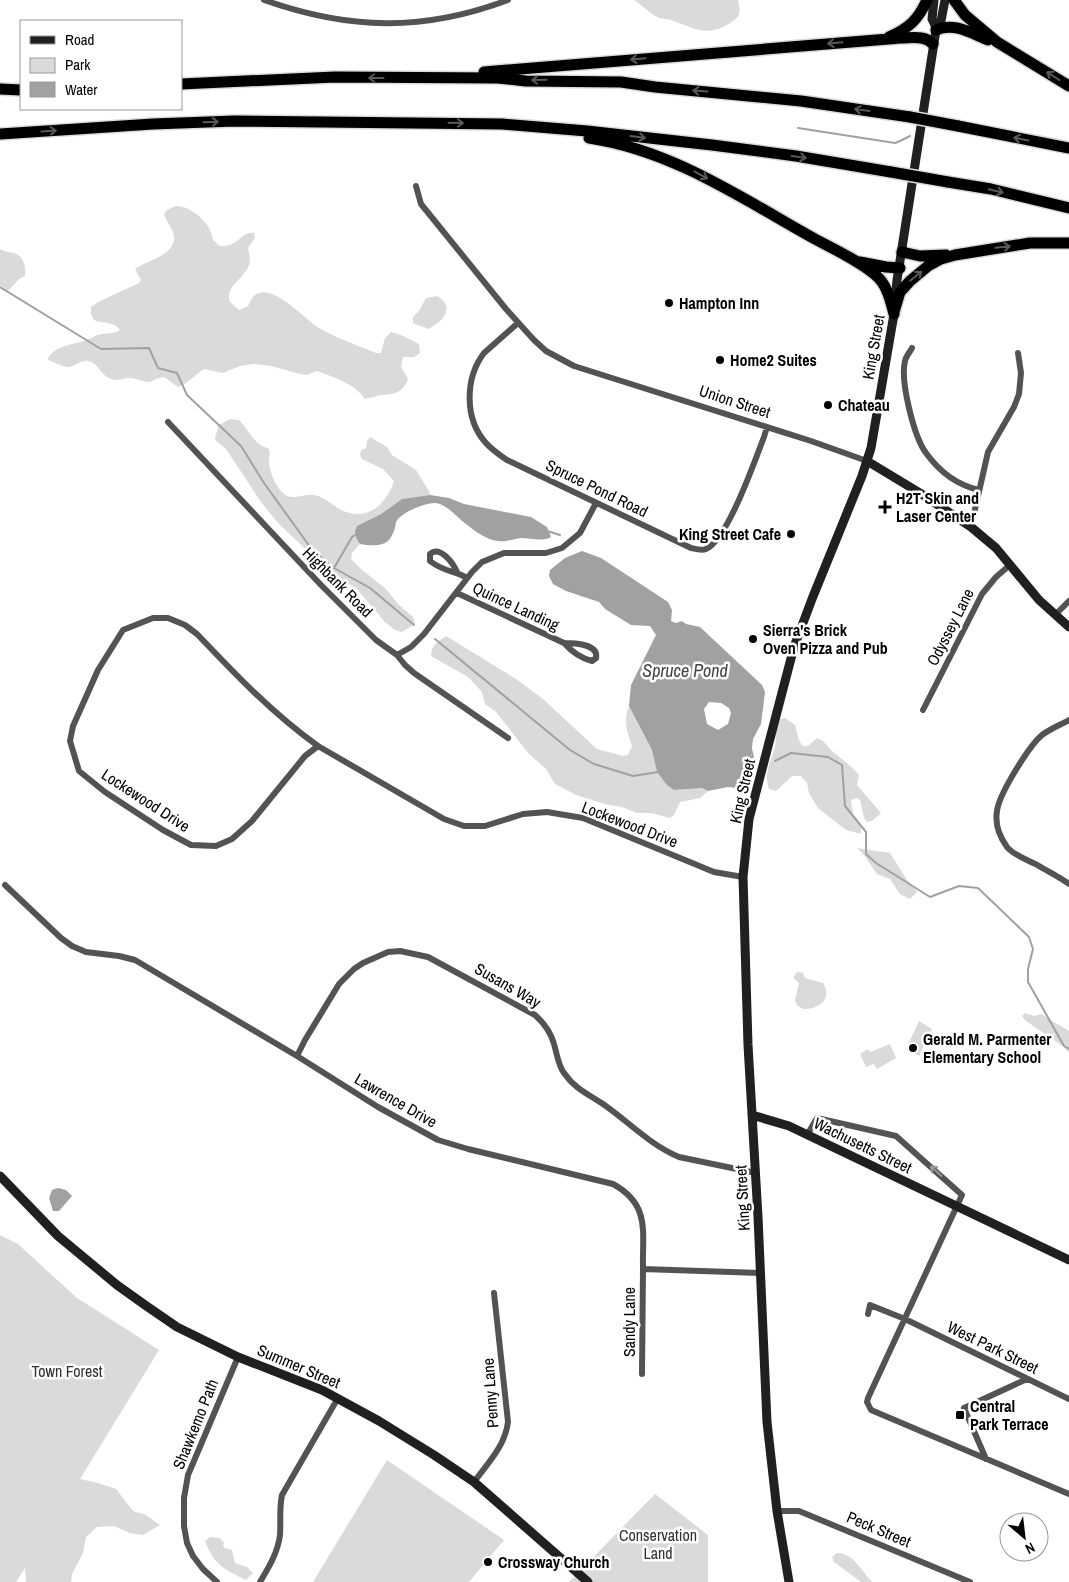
<svg xmlns="http://www.w3.org/2000/svg" width="1069" height="1582" viewBox="0 0 1069 1582" font-family="'Archivo Narrow',sans-serif">
  <rect width="100%" height="100%" fill="#fff"/>
  <path fill="#dadada" d="M634 0H738C741 12 741 16 730 23 707 38 694 28 671 20 668 19 663 19 660 18 651 15 642 5 634 0Z
    M176 206C187 205 204 218 209 228 211 232 212 236 213 240L220 246C239 247 242 230 254 233L255 238 248 248C249 254 251 259 249 265 245 278 224 287 230 302L239 310 248 306C250 303 251 298 254 296 271 280 305 320 319 328 336 338 357 345 376 353H381L385 338 391 332 401 335 419 344 420 353 414 357H403L401 367 408 379C402 393 396 394 381 395 376 396 370 398 365 399 354 383 335 378 317 371L307 375 300 374 271 366 253 364 240 366 223 373 204 369C196 374 186 385 178 387L164 377 156 379 150 382C144 382 138 379 131 378 123 377 119 383 109 378 100 374 99 364 89 361 81 359 75 367 67 367 60 366 54 362 48 360V358C56 345 73 345 86 340 90 339 93 337 97 335 105 332 113 335 120 330 114 321 103 324 94 320L91 314V307L98 302 139 283 141 280 135 269C146 261 176 255 174 236 173 228 166 222 164 214L167 210Z
    M0 249C6 253 10 251 16 254 24 257 26 268 25 276L19 279 8 291 0 285Z
    M437 296C456 307 443 322 428 329L413 323V317L419 311 426 298Z
    M230 419 239 420C248 429 255 446 268 448 271 453 269 456 269 463 270 473 276 487 284 494 293 501 304 493 314 495 325 497 332 505 341 510 367 522 386 505 394 481L383 469 362 459 360 455 361 450 366 448 367 441 370 437 387 447 392 455 416 470 429 491 430 495 402 499 381 514 365 522 356 538 360 544 352 553 351 559 361 569 386 589 398 604 413 617 415 624 402 632 395 630 385 622 356 588 347 583H341L331 578 317 560 278 523 261 502 226 449 216 441 215 438 219 425Z
    M446 636 516 679 543 699 597 749 623 756 628 755 632 746C627 732 623 721 629 706L652 750 657 772 674 790 702 788 708 791 700 798 680 802 674 815 670 818 651 813H637L622 807 605 804 576 795 555 784 546 769 529 754 496 712 485 704 482 692 468 677 431 656C431 646 438 641 446 636Z
    M785 718 795 725 799 741 803 746H808L817 738C824 740 826 745 832 751 841 759 851 765 859 775L857 785 881 813 872 821 867 822 864 818 860 800 857 798 851 800 853 814 861 824V834L846 830 818 808 809 793 807 783 801 776H792L776 791 769 789C763 771 771 763 775 746 777 737 774 727 779 719Z
    M857 848 890 853 907 880 915 888 917 892 910 899 900 894 890 879 877 874 864 855Z
    M797 972 803 973 805 978 823 983C833 999 819 1009 803 1009L798 1006 795 1001 799 983 794 979V976Z
    M1025 1013 1034 1016 1042 1014C1050 1021 1060 1025 1069 1031V1053L1064 1047 1026 1021 1022 1016Z
    M919 1021 932 1029 919 1056 906 1049Z
    M890 1044 896 1058 877 1069 874 1064 866 1067 860 1054 868 1049 870 1052Z
    M0 1235 18 1244 77 1298 159 1350 80 1479 98 1483 116 1489 133 1511 146 1515 160 1525 143 1535 130 1533 114 1526 97 1527 86 1537 83 1553 72 1574 71 1582H26L25 1568 16 1582H0Z
    M387 1460 504 1540 469 1582H313Z
    M655 1494 708 1535V1582H569Z
    M210 1537 220 1538 224 1542 223 1545 225 1548 232 1550 235 1563 247 1567 253 1573 246 1580C224 1569 214 1565 205 1541Z
    M837 1553C853 1553 862 1571 872 1582H861L834 1562 832 1557Z"/>
  <path fill="#a1a1a1" fill-rule="evenodd" d="M430 495 449 498 464 504 531 517 547 527 551 537C542 542 531 538 521 538 513 539 506 542 498 541 485 540 471 528 461 520 454 514 447 505 436 503 426 502 400 513 396 522 395 526 395 530 393 533 388 548 372 546 360 544 356 538 353 534 357 526L381 514 402 499Z
    M582 551 601 558 668 602 672 610 671 621 676 623 682 621 686 624 700 627 762 685 765 692 761 724 753 739 751 756 752 759 737 788 728 787 708 791 702 788 674 790 667 785 657 772 652 750 629 706 631 685 656 635 650 626 631 625 605 609 599 602 566 591 553 584 549 576 550 570 565 558ZM709 702 721 703 729 708 731 713 728 724 718 730 707 724 704 709Z
    M58 1188 66 1190 72 1196 59 1211H53L49 1198 52 1190Z"/>
  <g fill="none" stroke-linecap="round" stroke-linejoin="round">
    <path stroke="#a1a1a1" stroke-width="2" d="M798 128 895 143 900 141 910 136
      M0 287 101 349 149 348 158 368 177 373 187 395 241 446 264 483 313 551 334 568 370 588 414 625
      M547 531 560 535
      M334 568 352 537 355 535
      M435 639 570 750 594 764 633 776 658 772
      M749 757H753L751 749
      M775 761 791 753 828 757 842 765 845 806 866 832V854L876 863 930 897 959 886 978 888 1029 937 1033 949 1028 969V982L1064 1046 1069 1049"/>
    <g stroke="#dbdbdb" stroke-width="14">
      <path id="highway" d="M954 0 965 15 997 42 1069 86
        M936 30C954 22 971 33 988 40
        M889 37C909 28 918 20 927 0
        M484 72 901 38C912 38 925 35 933 44
        M181 84 335 77 498 78 526 81 621 82 655 87 801 101 910 117
        M0 89 21 90
        M958 126 1069 148
        M0 134 153 124 235 121 502 124 587 131 712 145 796 156 891 172
        M589 138C672 150 743 199 815 239 832 248 872 267 882 282 889 291 891 303 894 314
        M948 182 991 189 1069 208
        M902 252 920 256 946 255
        M860 262 886 267 900 268
        M894 312 900 292 910 281 928 266 941 259 955 255 1030 243H1069"/>
    </g>
    <path stroke="#535353" stroke-width="6" d="M264 0C349 30 423 32 508 0
      M416 186 421 204 506 309 534 340 546 351 574 366 811 441 867 461
      M518 323 484 353C465 378 464 419 486 443 492 450 500 455 507 460L691 548C696 549 701 551 706 549 727 541 755 460 764 437L767 427
      M912 348C910 352 906 356 905 361 900 381 914 437 926 453 939 471 957 485 979 490
      M168 422 321 585 376 640 397 655 405 665 414 673 508 738
      M971 527 988 452 1014 407 1019 394 1021 373 1018 353
      M457 572C453 563 440 545 430 554V561C444 572 453 570 467 578
      M457 593 564 643C574 643 599 644 596 658L592 661C580 658 572 652 564 643
      M1055 615 1069 601
      M397 655 411 647 424 634 472 572 482 562 504 553H546L562 548 580 533 596 503
      M923 710 982 594 996 577 1011 564
      M1069 720C1060 725 1050 729 1042 735 1029 746 999 794 997 811 995 823 999 836 1007 847 1014 856 1029 860 1039 866 1049 872 1060 877 1069 884
      M318 746 305 756 252 821 232 839 216 846 191 845 163 830 105 792 79 771 70 741 73 726 98 670 123 630 153 618H168L185 625 197 634C235 674 273 714 318 746L444 819 464 826H485L523 814 547 812 583 818 714 872 743 877
      M5 885 61 938 72 946 86 952 119 956 135 960 297 1056 378 1107 438 1140 468 1149 613 1184C651 1205 642 1232 643 1269L760 1273
      M297 1056 305 1040 339 984 354 969 363 963 388 952 400 951 428 957 535 1015C544 1023 551 1033 554 1044 557 1054 558 1065 564 1073 575 1089 588 1094 603 1104 629 1122 650 1145 679 1157L756 1173
      M807 1135 817 1118 896 1136 962 1195 868 1398 867 1402 871 1410 1069 1494
      M868 1314 870 1305 905 1319 1069 1399
      M642 1374 643 1269
      M986 1459 964 1408 1027 1379
      M474 1482C488 1463 505 1446 508 1422L494 1293
      M777 1511H799L970 1582
      M217 1582 203 1569 193 1556 187 1543 184 1526V1498L188 1475 238 1357
      M260 1582C269 1567 278 1552 280 1535 281 1521 279 1509 282 1495L338 1398"/>
    <path stroke="#202020" stroke-width="9" d="M936 27 941 21 945 0
      M867 461 920 493 971 527 996 548 1039 600 1069 627
      M752 1115 789 1126 1069 1260
      M0 1176 58 1236 117 1285 145 1305 177 1327 238 1357 322 1390 379 1421 434 1455 474 1482 588 1582
      M789 1582 777 1511 767 1422 758 1217 748 1045 743 877 749 819 794 647 812 599 862 476 871 448 894 314 897 280 936 30V27L932 19 934 0"/>
    <use href="#highway" stroke="#000" stroke-width="11"/>
    <g stroke="#dbdbdb" stroke-width="14" stroke-linecap="butt">
      <path id="highway-bridge" d="M910 117 958 126
        M891 172 948 182"/>
    </g>
    <use href="#highway-bridge" stroke="#000" stroke-width="11"/>
  </g>
  <defs><path id="oneway-shaft" d="M-6 0H5M1.5-3L5.5 0L1.5 3" fill="none" stroke-width="1.6" stroke-linecap="round" stroke-linejoin="round" transform="scale(1.25)"/></defs>
  <g stroke="#595959">
    <use href="#oneway-shaft" transform="translate(835 43) rotate(175)"/>
    <use href="#oneway-shaft" transform="translate(638 59) rotate(175)"/>
    <use href="#oneway-shaft" transform="translate(1053 76) rotate(-148)"/>
    <use href="#oneway-shaft" transform="translate(376 78) rotate(-180)"/>
    <use href="#oneway-shaft" transform="translate(539 80) rotate(179)"/>
    <use href="#oneway-shaft" transform="translate(700 91) rotate(-176)"/>
    <use href="#oneway-shaft" transform="translate(862 110) rotate(-172)"/>
    <use href="#oneway-shaft" transform="translate(211 122) rotate(-2)"/>
    <use href="#oneway-shaft" transform="translate(456 123) rotate(1)"/>
    <use href="#oneway-shaft" transform="translate(49 131) rotate(-4)"/>
    <use href="#oneway-shaft" transform="translate(638 137) rotate(7)"/>
    <use href="#oneway-shaft" transform="translate(1021 139) rotate(-168)"/>
    <use href="#oneway-shaft" transform="translate(799 157) rotate(8)"/>
    <use href="#oneway-shaft" transform="translate(701 175) rotate(29)"/>
    <use href="#oneway-shaft" transform="translate(996 191) rotate(13)"/>
    <use href="#oneway-shaft" transform="translate(1003 247) rotate(-6)"/>
    <use href="#oneway-shaft" transform="translate(916 276) rotate(-39)"/>
  </g>
  <use stroke="#989898" href="#oneway-shaft" transform="translate(936 1171) rotate(-138)"/>
  <g fill="#000" stroke="#fff" stroke-width="2">
    <circle cx="669" cy="303" r="5"/>
    <circle cx="720" cy="360" r="5"/>
    <circle cx="828" cy="405" r="5"/>
    <path d="M882.5 499.5h5v5h5v5h-5v5h-5v-5h-5v-5h5z"/>
    <circle cx="791" cy="534" r="5"/>
    <circle cx="753" cy="639" r="5"/>
    <circle cx="913" cy="1048" r="5"/>
    <rect x="955" y="1410" width="10" height="10" rx="2.5"/>
    <circle cx="488" cy="1562" r="5"/>
  </g>
  <g text-anchor="middle" dominant-baseline="central" stroke-width="5" stroke-linejoin="round" paint-order="stroke">
    <g font-size="16" font-weight="bold" fill="#000" stroke="#fff" text-anchor="start">
      <text x="679" y="303">Hampton Inn</text>
      <text x="730" y="360">Home2 Suites</text>
      <text x="838" y="405">Chateau</text>
      <text x="896" y="498">H2T Skin and<tspan x="896" dy="18">Laser Center</tspan></text>
      <text x="781" y="534" text-anchor="end">King Street Cafe</text>
      <text x="763" y="630">Sierra's Brick<tspan x="763" dy="18">Oven Pizza and Pub</tspan></text>
      <text x="923" y="1039">Gerald M. Parmenter<tspan x="923" dy="18">Elementary School</tspan></text>
      <text x="970" y="1406">Central<tspan x="970" dy="18">Park Terrace</tspan></text>
      <text x="498" y="1562">Crossway Church</text>
    </g>
    <g font-size="16" fill="#000" stroke="#fff">
      <text transform="translate(873 347) rotate(-80)">King Street</text>
      <text transform="translate(735 401) rotate(18)">Union Street</text>
      <text transform="translate(597 488) rotate(26)">Spruce Pond Road</text>
      <text transform="translate(338 582) rotate(45)">Highbank Road</text>
      <text transform="translate(516 606) rotate(25)">Quince Landing</text>
      <text transform="translate(950 627) rotate(-63)">Odyssey Lane</text>
      <text transform="translate(742 791) rotate(-77)">King Street</text>
      <text transform="translate(146 800) rotate(33)">Lockewood Drive</text>
      <text transform="translate(630 824) rotate(21)">Lockewood Drive</text>
      <text transform="translate(508 985) rotate(30)">Susans Way</text>
      <text transform="translate(396 1100) rotate(30)">Lawrence Drive</text>
      <text transform="translate(863 1145) rotate(26)">Wachusetts Street</text>
      <text transform="translate(742 1198) rotate(-93)">King Street</text>
      <text transform="translate(629 1322) rotate(-90)">Sandy Lane</text>
      <text transform="translate(993 1347) rotate(26)">West Park Street</text>
      <text transform="translate(299 1366) rotate(23)">Summer Street</text>
      <text transform="translate(490 1393) rotate(-94)">Penny Lane</text>
      <text transform="translate(195 1424) rotate(-68)">Shawkemo Path</text>
      <text transform="translate(879 1529) rotate(23)">Peck Street</text>
    </g>
    <g font-size="16" fill="#313131" stroke="#fff">
      <text x="67" y="1371">Town Forest</text>
      <text x="658" y="1535">Conservation<tspan x="658" dy="18">Land</tspan></text>
    </g>
    <g font-size="18" font-style="italic" fill="#424242" stroke="#fff">
      <text x="685" y="670">Spruce Pond</text>
    </g>
  </g>
  <rect x="20" y="20" width="162" height="90" fill="#ffffff" stroke="#999999"/>
  <rect x="30" y="36" width="25" height="8" fill="#202020" stroke="#999999"/>
  <text x="65" y="45" font-size="15" fill="#000000">Road</text>
  <rect x="30" y="58" width="25" height="15" fill="#dadada" stroke="#999999"/>
  <text x="65" y="70" font-size="15" fill="#000000">Park</text>
  <rect x="30" y="82" width="25" height="15" fill="#a1a1a1" stroke="#999999"/>
  <text x="65" y="95" font-size="15" fill="#000000">Water</text>
  <g transform="translate(1024 1537) rotate(152)"><circle r="24" fill="#ffffff" stroke="#999999"/>
  <path d="M0-4L9 19L0 12L-9 19Z" fill="#000000"/>
  <text y="-8" font-size="14" font-weight="bold" text-anchor="middle" fill="#000000">N</text>
  </g>
</svg>
